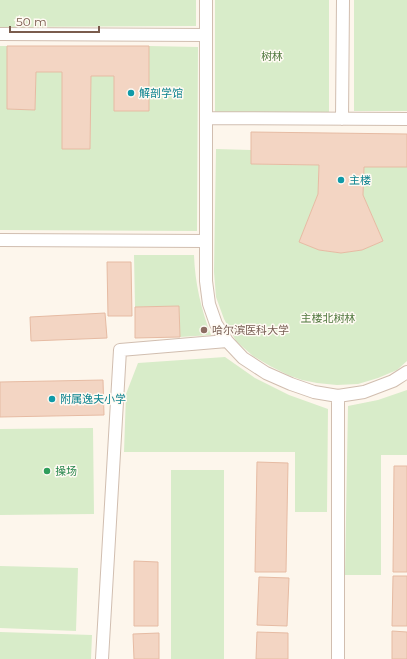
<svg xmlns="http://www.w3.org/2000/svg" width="407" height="659" viewBox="0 0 407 659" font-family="Montserrat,'Noto Sans SC',sans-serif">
  <rect width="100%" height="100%" fill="#fdf6ec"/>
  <path fill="#d8ecc9" d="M0 0H196V26L0 27Z
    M215 0H329V112H215Z
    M354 0H407V111H354Z
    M0 46H7V109L35 110 36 72H62V148L90 149 91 76H114V111H148L149 46 198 47 197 231 0 230Z
    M216 149 251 150V164L319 165 318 194 299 242 319 250 341 253 362 250 383 241 363 195 364 167H407V361L397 370 378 378 358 384 337 385 317 383 302 380 288 375 270 366 253 356 236 341 224 319 216 297 214 272Z
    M134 255H194C195 283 201 309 211 335L180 337 179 306 135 307Z
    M225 357 255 378 289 395 328 409 327 512H295V452H124L126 394 138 363Z
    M407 390V455H381V575H345L348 406 378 400Z
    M93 428 94 514 0 515V429Z
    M171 470H224V659H171Z
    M0 566 78 568 76 631 0 628Z
    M0 632 92 635 91 659H0Z"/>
  <path fill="#f3d5c3" stroke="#e6bba3" d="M7 46H149V111H114V76H91L90 149H62V72H36L35 110 7 109Z
    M251 132 407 134V167H364L363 195 383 241 362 250 341 253 319 250 299 242 318 194 319 165 251 164Z
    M107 262H131L132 316H108Z
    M179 306 180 337 135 338V307Z
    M105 313 107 338 31 341 30 317Z
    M103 380 104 415 0 417V382Z
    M257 462 288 463 286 572H255Z
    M394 466H407V572H393Z
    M134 561 158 562V626H134Z
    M393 576H407V626H392Z
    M259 577 289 578 287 626 257 625Z
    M392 631 407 632V659H392Z
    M257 632 288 633V659H256Z
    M159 633V659H134L133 634Z"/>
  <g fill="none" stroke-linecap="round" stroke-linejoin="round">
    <g stroke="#d1beb0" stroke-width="14">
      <path id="street" d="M206 0V281L209 304 216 324 227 341 243 358 266 373 291 384 314 392 338 396 364 392 393 381 407 372
        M0 34 206 35
        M206 118 407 119
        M342 119 343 0
        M0 240 206 241
        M338 396V659
        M102 659 120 350 227 341"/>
    </g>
    <use href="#street" stroke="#fff" stroke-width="12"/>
  </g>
  <g fill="#0f9aa8" stroke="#fffaf3" stroke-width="1.5">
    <circle cx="131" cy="93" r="4"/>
    <circle cx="341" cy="180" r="4"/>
    <circle cx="52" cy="399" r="4"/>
  </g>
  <circle fill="#8d6e63" stroke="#fffaf3" stroke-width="1.5" cx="204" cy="330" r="4"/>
  <circle fill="#2e9e5b" stroke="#fffaf3" stroke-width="1.5" cx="47" cy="471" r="4"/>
  <g text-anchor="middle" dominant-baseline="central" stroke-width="3" stroke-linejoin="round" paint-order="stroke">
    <g font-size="11" fill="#537a41" stroke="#fffaf3">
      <text x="272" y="56">树林</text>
      <text x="328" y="318">主楼北树林</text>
    </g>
    <g font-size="11" fill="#0d838f" stroke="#fffaf3" text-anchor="start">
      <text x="139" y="93">解剖学馆</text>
      <text x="349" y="180">主楼</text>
      <text x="60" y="399">附属逸夫小学</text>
    </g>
    <g font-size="11" fill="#785e54" stroke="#fffaf3" text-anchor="start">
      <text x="212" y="330">哈尔滨医科大学</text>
    </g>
    <g font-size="11" fill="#27864d" stroke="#fffaf3" text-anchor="start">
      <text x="55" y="471">操场</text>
    </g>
  </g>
  <path d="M10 26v6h89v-6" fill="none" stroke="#7a5c4d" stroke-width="2"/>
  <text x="16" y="26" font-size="12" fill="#7a5c4d" stroke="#fffaf3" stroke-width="3" paint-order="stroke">50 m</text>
</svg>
